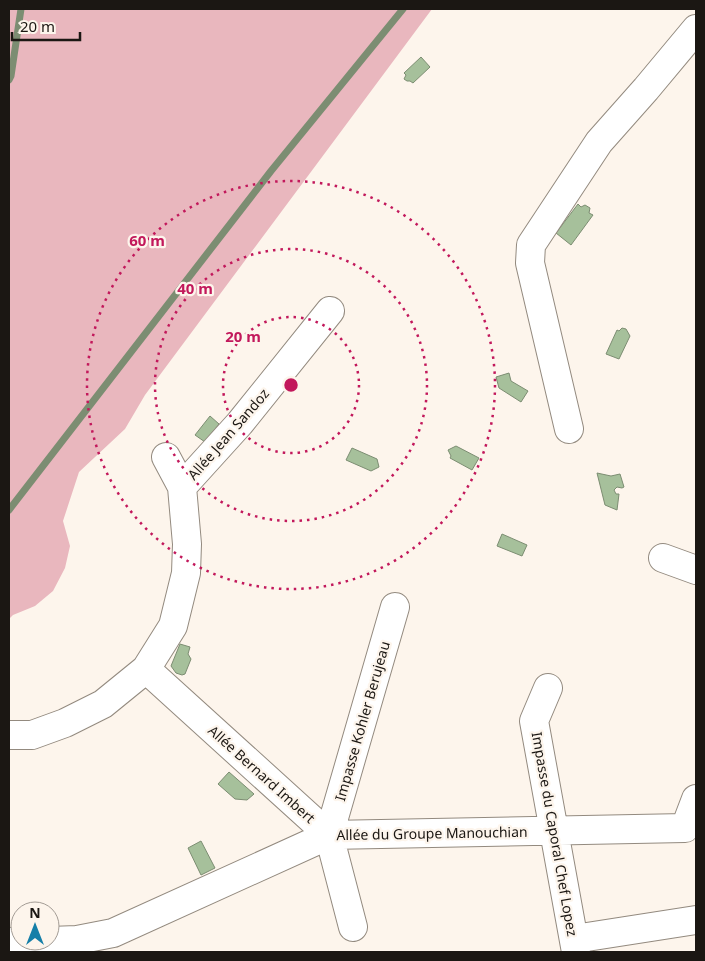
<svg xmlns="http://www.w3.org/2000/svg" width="705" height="961" font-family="'Noto Sans',sans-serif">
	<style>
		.green { fill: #e9b7be }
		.water { fill: #a6c09b; stroke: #7c8d72 }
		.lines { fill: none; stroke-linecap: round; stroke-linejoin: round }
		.stream { stroke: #7c8d72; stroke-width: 7 }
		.minor-casing { stroke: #938a7f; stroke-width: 30 }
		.minor { stroke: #fff; stroke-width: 28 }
		.ring { fill: none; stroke: #c2185b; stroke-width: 2.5; stroke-dasharray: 2.5 5 }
		.labels { text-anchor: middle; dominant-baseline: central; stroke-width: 4.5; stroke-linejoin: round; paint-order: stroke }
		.street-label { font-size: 14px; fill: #1b1713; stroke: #fdf5ec }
		.centre { fill: #c2185b; stroke: #fdf5ec; stroke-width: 2.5 }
		.ring-label { font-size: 15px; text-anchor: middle; font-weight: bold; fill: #c2185b; stroke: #fdf5ec; stroke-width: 4.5; stroke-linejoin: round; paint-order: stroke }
	</style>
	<rect width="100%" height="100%" fill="#fdf5ec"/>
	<path class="green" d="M 9,9 L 432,9 L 145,395 L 125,429 L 79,472 L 63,521 L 70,546 L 65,568 L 53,591 L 35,606 L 13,615 L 9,619 Z"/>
	<path class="water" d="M 421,57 L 430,67 L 413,83 L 410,81 L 407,81 L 404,79 L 406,75 L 404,73 Z
		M 578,204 L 581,207 L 585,205 L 590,208 L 589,213 L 593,215 L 571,245 L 556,233 Z
		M 622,328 L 626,329 L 630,336 L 619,359 L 606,354 L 617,330 L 619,331 Z
		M 509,373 L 511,381 L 528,391 L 521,402 L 499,388 L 496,377 Z
		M 210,416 L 219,424 L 205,442 L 195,435 Z
		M 456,446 L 479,458 L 472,470 L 450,458 L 451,456 L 448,450 Z
		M 352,448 L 377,459 L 379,467 L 371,471 L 346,460 Z
		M 597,473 L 611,476 L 620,474 L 624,487 L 622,488 L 617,487 L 614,490 L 616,494 L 619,494 L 617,510 L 605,505 Z
		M 502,534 L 527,545 L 522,556 L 497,546 Z
		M 180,644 L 190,647 L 188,654 L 191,659 L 185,674 L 182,675 L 176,673 L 171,666 Z
		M 229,772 L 254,794 L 247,800 L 235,799 L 218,784 Z
		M 201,841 L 215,868 L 201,875 L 188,848 Z"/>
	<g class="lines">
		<path class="stream" d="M 9,80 L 11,76 L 21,9
			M 9,510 L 271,171 L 403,9"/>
		<defs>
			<path id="minor" d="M 569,429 L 530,263 L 531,245 L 599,142 L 646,89 L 696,29
				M 182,487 L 240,423 L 330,311
				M 663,558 L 696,570
				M 146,669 L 329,835 L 353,927
				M 548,688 L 534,721 L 576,952
				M 9,735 L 32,735 L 65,723 L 103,704 L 146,669 L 173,626 L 186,573 L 187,544 L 182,487 L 166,457
				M 329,835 L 395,607
				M 574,939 L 696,920
				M 50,941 L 77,940 L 113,933 L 329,835 L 685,828 L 696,799
				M 9,942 L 36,941"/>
		</defs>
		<use href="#minor" class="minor-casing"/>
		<use href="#minor" class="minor"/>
	</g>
	<g class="ring">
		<circle cx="291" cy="385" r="68"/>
		<circle cx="291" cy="385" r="136"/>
		<circle cx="291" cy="385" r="204"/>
	</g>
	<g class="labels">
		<g class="street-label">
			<text transform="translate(228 434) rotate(-49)">Allée Jean Sandoz</text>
			<text transform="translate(362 721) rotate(-74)">Impasse Kohler Berujeau</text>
			<text transform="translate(262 774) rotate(42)">Allée Bernard Imbert</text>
			<text transform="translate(432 833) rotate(-1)">Allée du Groupe Manouchian</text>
			<text transform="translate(555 834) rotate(80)">Impasse du Caporal Chef Lopez</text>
		</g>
	</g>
	<circle cx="291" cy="385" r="8" class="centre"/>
	<g class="ring-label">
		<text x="147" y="246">60 m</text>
		<text x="195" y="294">40 m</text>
		<text x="243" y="342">20 m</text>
	</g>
	<rect width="705" height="961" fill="none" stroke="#1b1713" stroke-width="20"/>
	<g transform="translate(35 926)"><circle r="24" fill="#fdf5ec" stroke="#a39c95"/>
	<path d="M0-4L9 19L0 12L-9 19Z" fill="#157fa8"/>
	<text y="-8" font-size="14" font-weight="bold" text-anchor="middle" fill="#1b1713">N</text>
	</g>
	<path d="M12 32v8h68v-8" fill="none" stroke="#1b1713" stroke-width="2.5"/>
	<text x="20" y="32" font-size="15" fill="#1b1713" stroke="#fdf5ec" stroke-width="4" paint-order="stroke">20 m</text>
</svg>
